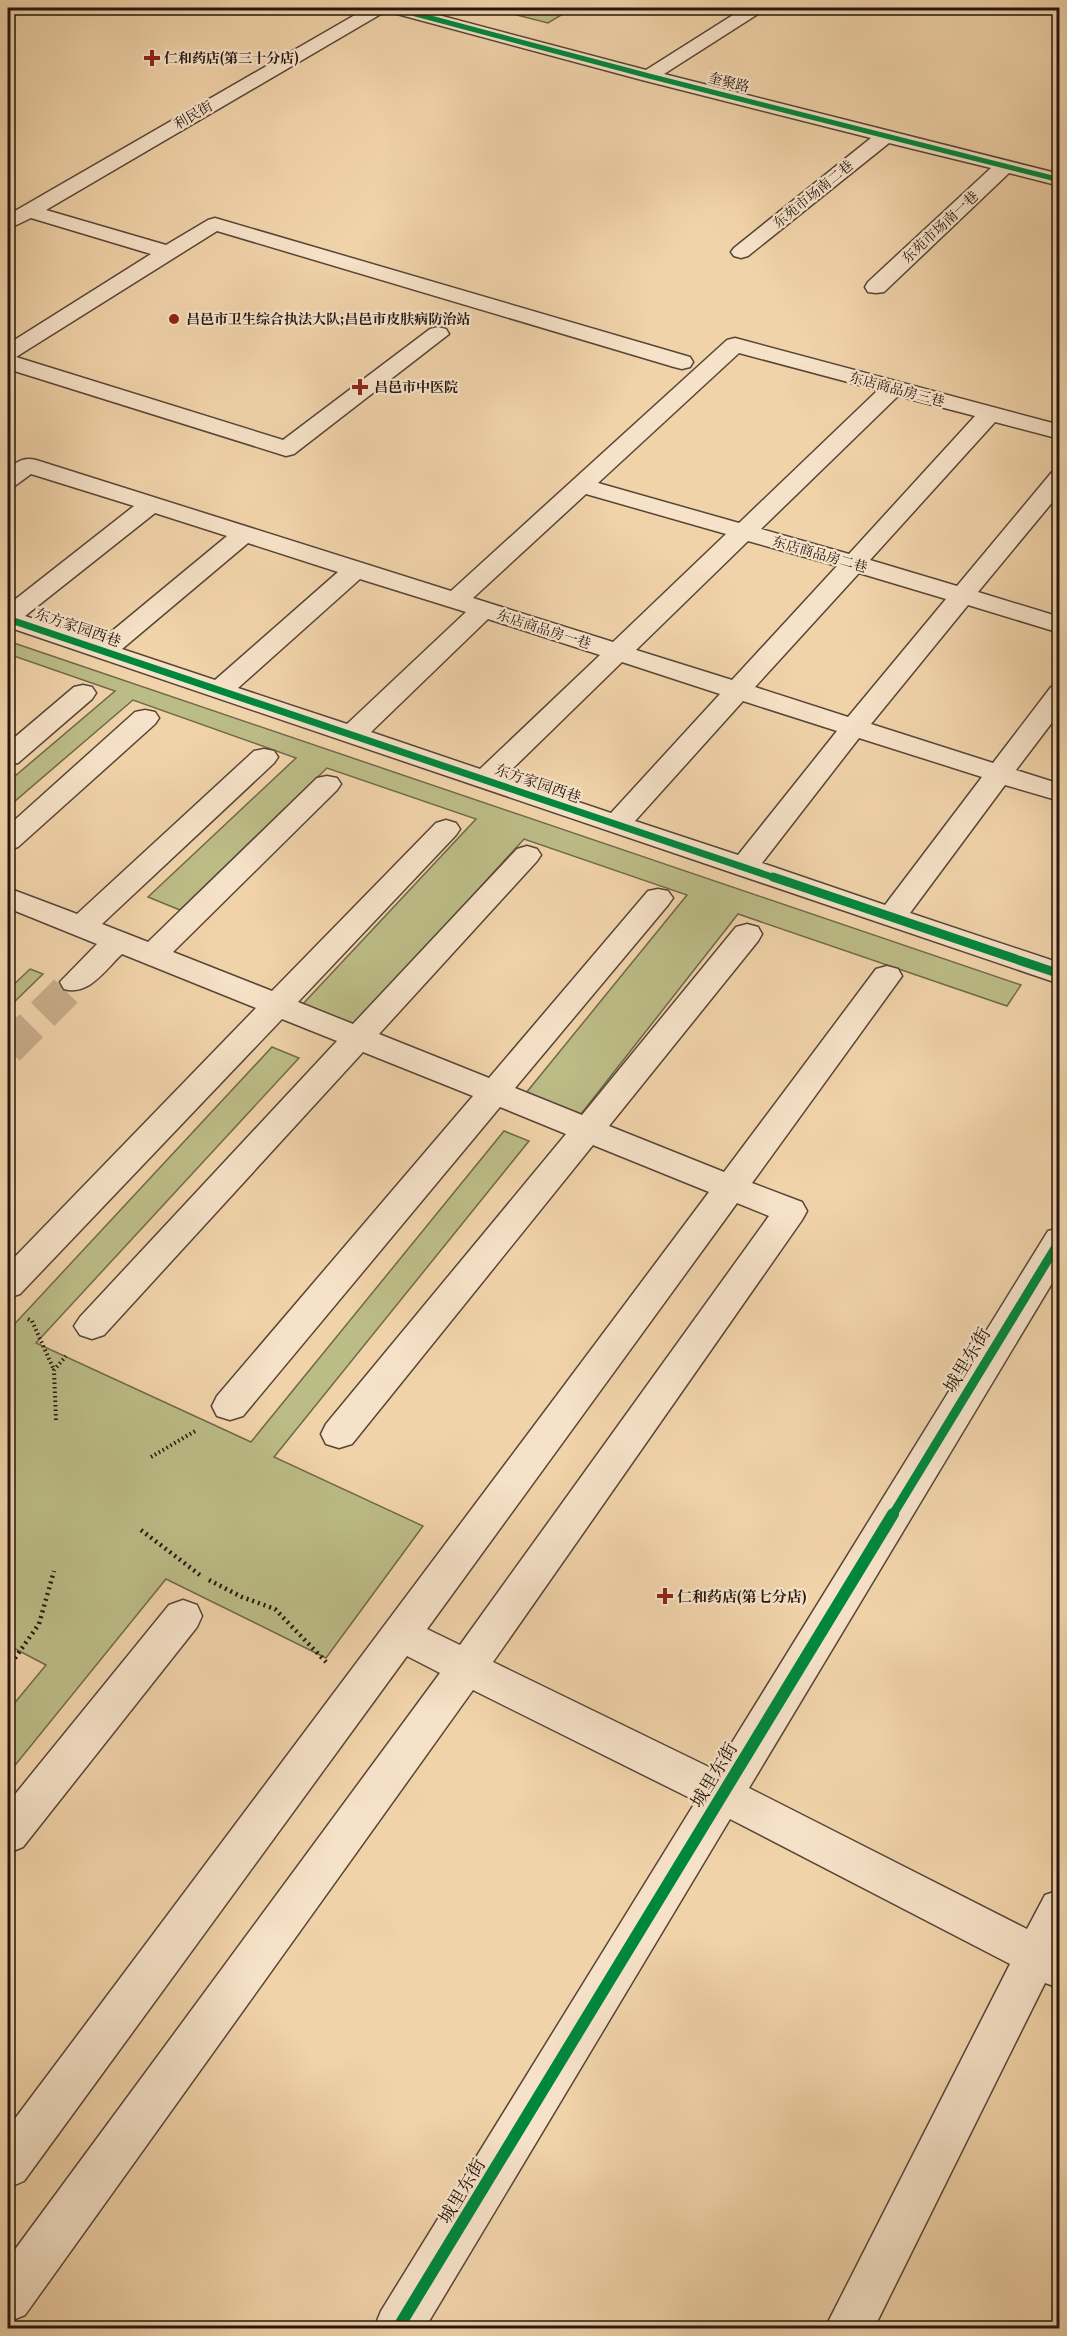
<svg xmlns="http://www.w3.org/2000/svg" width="1067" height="2336" font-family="'Libre Caslon Text','Noto Serif SC',serif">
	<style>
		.green { fill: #bcbc87; stroke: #70694b; stroke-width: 1.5 }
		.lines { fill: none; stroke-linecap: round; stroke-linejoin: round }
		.minor-tunnel { stroke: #c8ad8b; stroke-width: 33; stroke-dasharray: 33 16; stroke-linecap: butt }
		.minor-casing { stroke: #574536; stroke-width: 3 }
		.path-far1 { stroke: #24160f; stroke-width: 4; stroke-dasharray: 1.5 3; stroke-linecap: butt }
		.path { stroke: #24160f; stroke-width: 4.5; stroke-dasharray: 2 4; stroke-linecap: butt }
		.minor { fill: #f6e2c8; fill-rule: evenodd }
		.cycleway-far3-casing { stroke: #f6e2c8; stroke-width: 8 }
		.cycleway-far2-casing { stroke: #f6e2c8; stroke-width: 10 }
		.cycleway-far1-casing { stroke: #f6e2c8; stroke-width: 13 }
		.cycleway-casing { stroke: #f6e2c8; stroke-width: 16 }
		.cycleway-far3 { stroke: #00873e; stroke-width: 5 }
		.cycleway-far2 { stroke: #00873e; stroke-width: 7 }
		.cycleway-far1 { stroke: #00873e; stroke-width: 9 }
		.cycleway { stroke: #00873e; stroke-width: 12 }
		.poi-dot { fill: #8f2418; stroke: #f6e2c8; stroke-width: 2 }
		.labels { text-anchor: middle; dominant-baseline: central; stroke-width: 4.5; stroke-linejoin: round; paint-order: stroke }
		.far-poi-label { font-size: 14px; font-weight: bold; fill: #24160f; stroke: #f6e2c8; text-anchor: start }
		.far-street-label { font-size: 14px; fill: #24160f; stroke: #f6e2c8 }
		.street-label { font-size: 15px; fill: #24160f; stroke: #f6e2c8 }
		.poi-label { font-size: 15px; font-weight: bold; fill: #24160f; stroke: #f6e2c8; text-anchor: start }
		.near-street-label { font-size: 18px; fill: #24160f; stroke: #f6e2c8 }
	</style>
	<rect width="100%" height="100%" fill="#f1d3aa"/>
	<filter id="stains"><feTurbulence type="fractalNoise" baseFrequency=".00333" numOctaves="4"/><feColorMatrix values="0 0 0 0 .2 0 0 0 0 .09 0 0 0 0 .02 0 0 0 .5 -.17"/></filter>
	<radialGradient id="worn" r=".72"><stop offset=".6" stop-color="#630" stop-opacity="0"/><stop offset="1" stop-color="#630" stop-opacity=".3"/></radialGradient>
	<path class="green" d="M 490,8 L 573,8 L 548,23 Z
		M 8,641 L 1021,985 L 1007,1006 L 738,914 L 581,1114 L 526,1093 L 687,895 L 524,839 L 354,1026 L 301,1006 L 476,819 L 327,768 L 180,910 L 148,897 L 296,758 L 133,700 L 8,807 L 8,782 L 115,691 L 8,654 Z
		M 30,969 L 43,974 L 8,1008 L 8,990 Z
		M 272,1047 L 299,1058 L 36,1343 L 251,1442 L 504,1131 L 529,1141 L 274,1457 L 423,1526 L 326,1658 L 166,1579 L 8,1774 L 8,1711 L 46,1665 L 8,1645 L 8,1331 Z"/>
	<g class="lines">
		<path class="minor-tunnel" d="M 8,1049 L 75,982"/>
		<defs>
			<path id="minor" d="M 367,8 L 412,8 L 646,70 L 744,8 L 763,8 L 761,12 L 664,74 L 1060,174 L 1060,186 L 1009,173 L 884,292 L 876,293 L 868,292 L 865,287 L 868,282 L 991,168 L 889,143 L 748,256 L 741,258 L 734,256 L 731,252 L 734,248 L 871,138 L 642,80 L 386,11 L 46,210 L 166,245 L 208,220 L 215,218 L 690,357 L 693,362 L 690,367 L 682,369 L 674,367 L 217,231 L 16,357 L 283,440 L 430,329 L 438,327 L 446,329 L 449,334 L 294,454 L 286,456 L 8,369 L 8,344 L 151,254 L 31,218 L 8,229 L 8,215 Z
				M 735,338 L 1060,425 L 1060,439 L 995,422 L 870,560 L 957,586 L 1052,472 L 1060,470 L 1060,493 L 978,592 L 1060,617 L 1060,633 L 968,605 L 871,724 L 993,763 L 1051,687 L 1060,685 L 1060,712 L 1016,770 L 1060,784 L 1060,801 L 1005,785 L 910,913 L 1060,963 L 1060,984 L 8,627 L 8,605 L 134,506 L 31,474 L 16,485 L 8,487 L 8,469 C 18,461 24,457 36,460 L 451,591 L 727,340 ZM 739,353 L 878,390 L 739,523 L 598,483 ZM 898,396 L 975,416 L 849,554 L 761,529 ZM 586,494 L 726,534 L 613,642 L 473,598 ZM 155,513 L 227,536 L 100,641 L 25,616 ZM 748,541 L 837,566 L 732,680 L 636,650 ZM 248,543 L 338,572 L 215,680 L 122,649 ZM 859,573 L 946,599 L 848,717 L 755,687 ZM 360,579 L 466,612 L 347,724 L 238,688 ZM 488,619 L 600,655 L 480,769 L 371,732 ZM 622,662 L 720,694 L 611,813 L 504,777 ZM 743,701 L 837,731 L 738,855 L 635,821 ZM 859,738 L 982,777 L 885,905 L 762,863 Z
				M 83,685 L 92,687 L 96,693 L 92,699 L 18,763 L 8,765 L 8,743 L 74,687 Z
				M 145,710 L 155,712 L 159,718 L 155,724 L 18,847 L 8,850 L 8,826 L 135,712 Z
				M 264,749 L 274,751 L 278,757 L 274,763 L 102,924 L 148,942 L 317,778 L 327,776 L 337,778 L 341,784 L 337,790 L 173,952 L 272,991 L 436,823 L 446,820 L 456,823 L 460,829 L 456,835 L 298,1002 L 353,1024 L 517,849 L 527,846 L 537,849 L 541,855 L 537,861 L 379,1034 L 489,1078 L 648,891 L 658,889 L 668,891 L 673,898 L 668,905 L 515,1088 L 582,1115 L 736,927 L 747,924 L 758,927 L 762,934 L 758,941 L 609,1126 L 724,1172 L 876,969 L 887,966 L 898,969 L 902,976 L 752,1183 L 802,1202 L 807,1211 L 802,1220 L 493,1662 L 715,1770 L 1048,1231 L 1060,1228 L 1060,1270 L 749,1788 L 1027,1929 L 1045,1895 L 1060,1890 L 1060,1988 L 1045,1983 L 874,2328 L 825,2328 L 1010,1964 L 730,1819 L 425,2328 L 374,2328 L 381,2311 L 696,1801 L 473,1690 L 25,2315 L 8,2322 L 8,2259 L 440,1673 L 407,1656 L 24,2181 L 8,2188 L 8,2128 L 709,1192 L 593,1145 L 352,1444 L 339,1448 L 326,1444 L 321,1434 L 326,1424 L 566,1134 L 500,1107 L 243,1416 L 230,1420 L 217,1416 L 212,1406 L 217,1396 L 473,1096 L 363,1052 L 104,1335 L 92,1339 L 80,1335 L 74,1326 L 80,1317 L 337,1041 L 282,1019 L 20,1294 L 8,1298 L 8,1264 L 256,1008 L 122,954 C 105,970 89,996 64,989 L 60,982 L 97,944 L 8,908 L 8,888 L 77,914 L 254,751 ZM 737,1203 L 769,1216 L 460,1645 L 427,1629 Z
				M 183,1600 L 197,1605 L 202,1616 L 197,1627 L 23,1847 L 8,1853 L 8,1803 L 169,1605 Z"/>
		</defs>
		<use href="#minor" class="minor-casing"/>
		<path class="path-far1" d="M 28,1319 L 32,1321 L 54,1370
			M 56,1420 L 54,1370 L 66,1356
			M 151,1457 L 197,1430"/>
		<path class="path" d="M 141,1530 L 200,1575
			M 209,1580 L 242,1597 L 275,1609 L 326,1662
			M 8,1668 L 39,1624 L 54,1571"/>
		<use href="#minor" class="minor"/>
		<defs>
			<path id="cycleway-far3" d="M 393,8 L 649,76 L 1060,180"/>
			<path id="cycleway-far2" d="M 8,619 L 778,879"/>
			<path id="cycleway-far1" d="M 773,877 L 1060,974
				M 892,1516 L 1060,1240"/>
			<path id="cycleway" d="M 398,2328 L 893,1514"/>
		</defs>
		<use href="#cycleway-far3" class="cycleway-far3-casing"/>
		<use href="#cycleway-far2" class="cycleway-far2-casing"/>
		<use href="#cycleway-far1" class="cycleway-far1-casing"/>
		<use href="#cycleway" class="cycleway-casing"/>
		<use href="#cycleway-far3" class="cycleway-far3"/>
		<use href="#cycleway-far2" class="cycleway-far2"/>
		<use href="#cycleway-far1" class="cycleway-far1"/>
		<use href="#cycleway" class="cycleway"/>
	</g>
	<g class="poi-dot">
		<path d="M149 49h6v6h6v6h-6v6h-6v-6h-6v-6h6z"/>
		<circle cx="174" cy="319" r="6"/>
		<path d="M357 378h6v6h6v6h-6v6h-6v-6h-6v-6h6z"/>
		<path d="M662 1587h6v6h6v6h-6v6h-6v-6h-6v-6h6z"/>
	</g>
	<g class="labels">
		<g class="far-poi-label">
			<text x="164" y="58">仁和药店(第三十分店)</text>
			<text x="186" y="319">昌邑市卫生综合执法大队;昌邑市皮肤病防治站</text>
			<text x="374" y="387">昌邑市中医院</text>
		</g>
		<g class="far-street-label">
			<text transform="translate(729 82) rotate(14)">奎聚路</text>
			<text transform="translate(193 115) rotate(-30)">利民街</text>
			<text transform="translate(813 194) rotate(-39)">东苑市场南二巷</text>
			<text transform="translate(940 227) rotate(-43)">东苑市场南一巷</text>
			<text transform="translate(897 389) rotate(15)">东店商品房三巷</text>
			<text transform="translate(820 554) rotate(16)">东店商品房二巷</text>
			<text transform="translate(544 629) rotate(18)">东店商品房一巷</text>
		</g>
		<g class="street-label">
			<text transform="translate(78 627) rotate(19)">东方家园西巷</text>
			<text transform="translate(538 783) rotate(19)">东方家园西巷</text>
		</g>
		<g class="poi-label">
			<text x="677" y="1596">仁和药店(第七分店)</text>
		</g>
		<g class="near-street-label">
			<text transform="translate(967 1360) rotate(-59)">城里东街</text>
			<text transform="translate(714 1775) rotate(-59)">城里东街</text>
			<text transform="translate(462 2191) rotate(-59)">城里东街</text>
		</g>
	</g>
	<rect width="1067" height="2336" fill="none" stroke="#f1d3aa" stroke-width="30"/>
	<rect x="9" y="9" width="1049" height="2318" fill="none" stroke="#24160f" stroke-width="3"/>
	<rect x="15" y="15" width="1037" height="2306" fill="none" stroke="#24160f" stroke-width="1.5"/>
	<rect width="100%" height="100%" filter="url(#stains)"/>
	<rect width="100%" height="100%" fill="url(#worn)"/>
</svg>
